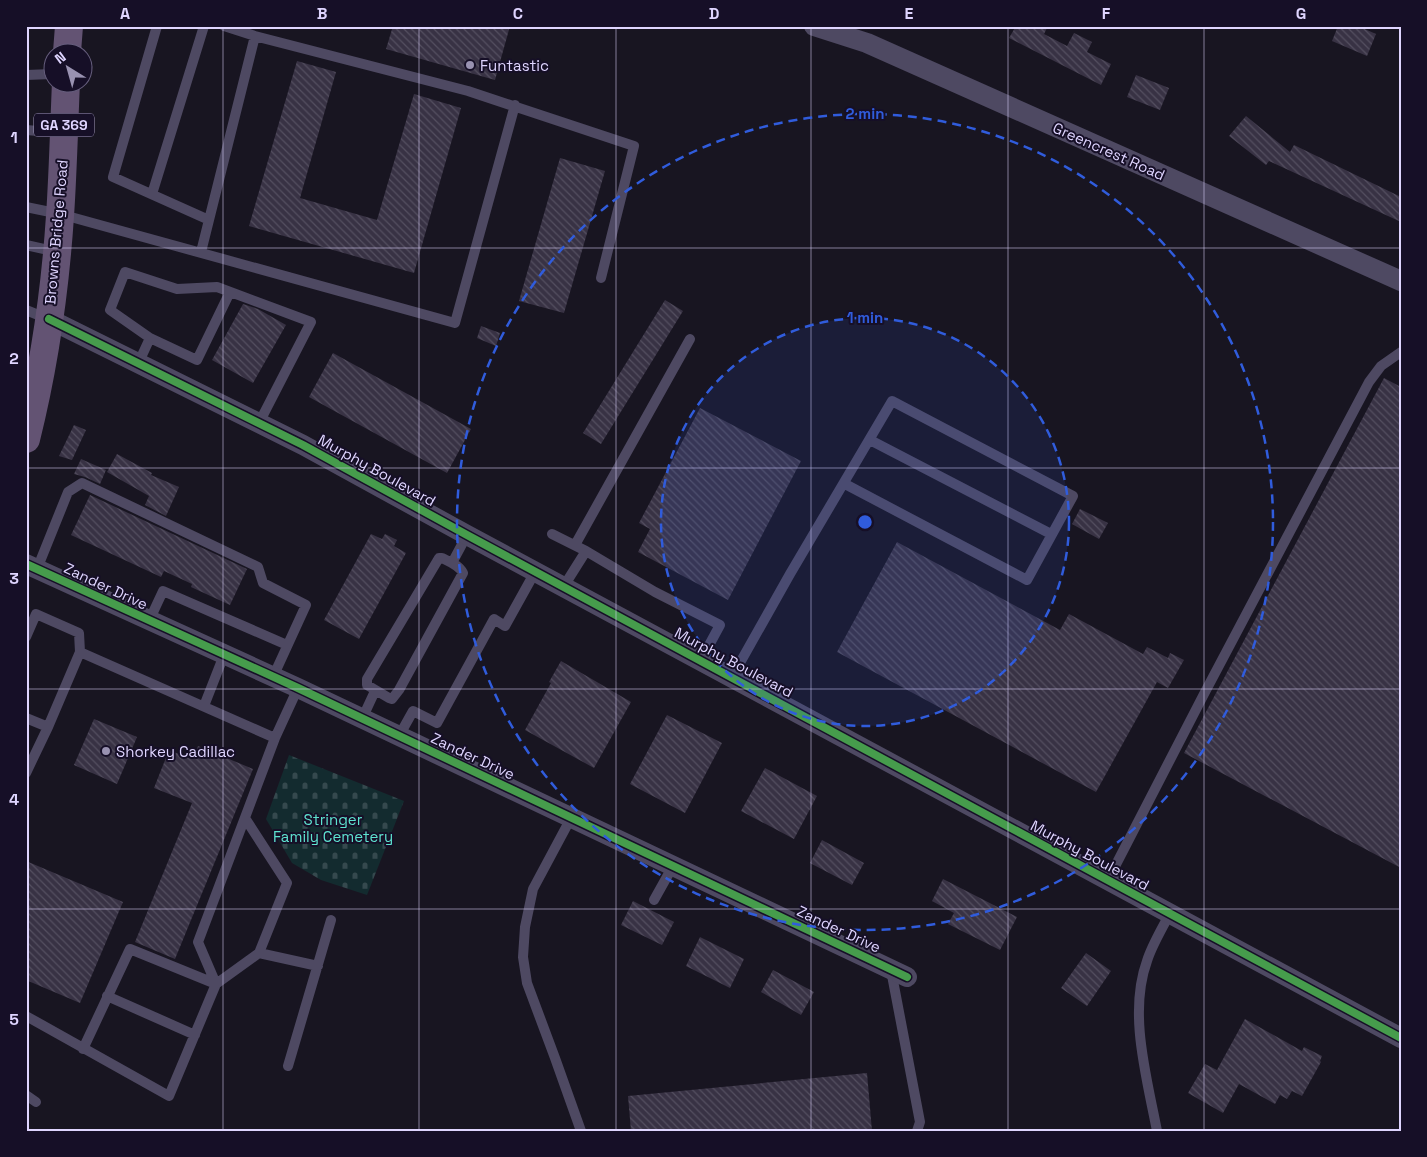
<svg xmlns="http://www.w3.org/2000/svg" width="1427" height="1157" font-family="'Space Grotesk',sans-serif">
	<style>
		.cemetery { fill: url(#cemetery-stones) }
		.building { fill: url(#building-back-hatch) }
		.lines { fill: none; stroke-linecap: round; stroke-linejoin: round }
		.lane { stroke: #4e4962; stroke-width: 10 }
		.street { stroke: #4e4962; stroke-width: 20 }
		.primary { stroke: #635373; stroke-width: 28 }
		.cycleway-casing { stroke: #160f27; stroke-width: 11 }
		.cycleway { stroke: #469c4c; stroke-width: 8 }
		.grid { fill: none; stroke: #dfd5ff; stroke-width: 1; stroke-opacity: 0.55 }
		.ring { fill: none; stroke: #305cdc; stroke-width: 2.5; stroke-dasharray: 9 6 }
		.poi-dot { fill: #9992b1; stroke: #160f27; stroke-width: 2 }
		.labels { text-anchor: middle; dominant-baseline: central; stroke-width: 4; stroke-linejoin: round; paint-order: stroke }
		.shield { fill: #160f27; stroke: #a39abe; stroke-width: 1 }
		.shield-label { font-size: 14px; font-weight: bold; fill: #dfd5ff }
		.poi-label { font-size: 15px; fill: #dfd5ff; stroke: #160f27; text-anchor: start }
		.street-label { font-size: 15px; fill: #dfd5ff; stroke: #160f27 }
		.park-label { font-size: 15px; fill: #5ee3d0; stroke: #160f27 }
		.centre { fill: #305cdc; stroke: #160f27; stroke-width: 2.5 }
		.ring-label { font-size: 15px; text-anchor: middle; font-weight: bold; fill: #305cdc; stroke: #160f27; stroke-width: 4; stroke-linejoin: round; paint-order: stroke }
		.neatline { fill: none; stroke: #dfd5ff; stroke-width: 2 }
		.grid-label { font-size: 16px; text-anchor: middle; font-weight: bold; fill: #dfd5ff }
	</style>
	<defs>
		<pattern id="cemetery-stones" width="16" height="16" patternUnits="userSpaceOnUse" patternTransform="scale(1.25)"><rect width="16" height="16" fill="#132b2f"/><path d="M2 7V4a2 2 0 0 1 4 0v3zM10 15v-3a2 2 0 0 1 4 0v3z" fill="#35494e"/></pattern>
		<pattern id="building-back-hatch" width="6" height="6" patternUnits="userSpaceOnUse" patternTransform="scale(1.25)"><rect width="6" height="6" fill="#383244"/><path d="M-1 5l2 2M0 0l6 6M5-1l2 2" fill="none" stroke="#544f60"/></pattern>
	</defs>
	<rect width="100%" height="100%" fill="#181521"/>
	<path class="cemetery" d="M 289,755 L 404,801 L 367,895 L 321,880 L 292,863 L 266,819 Z"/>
	<path class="building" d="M 393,26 L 510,26 L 495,80 L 386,49 Z
		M 1016,26 L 1048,26 L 1044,34 L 1067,46 L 1074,33 L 1092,42 L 1087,52 L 1111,64 L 1101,85 L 1009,38 Z
		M 1338,26 L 1358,26 L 1376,34 L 1367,56 L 1332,41 Z
		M 297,61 L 336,72 L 300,198 L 377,220 L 414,94 L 461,108 L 414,273 L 249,226 Z
		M 1136,75 L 1169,88 L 1160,110 L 1127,97 Z
		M 1246,116 L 1290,152 L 1294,145 L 1401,197 L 1401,222 L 1269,161 L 1266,165 L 1229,136 Z
		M 560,158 L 605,171 L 564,313 L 519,301 Z
		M 665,300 L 683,311 L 601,444 L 583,433 Z
		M 243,304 L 258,309 L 286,325 L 253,383 L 212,360 Z
		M 481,326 L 500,333 L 496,346 L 477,338 Z
		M 333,353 L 471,429 L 447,473 L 309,397 Z
		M 1384,378 L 1401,387 L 1401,868 L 1184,753 Z
		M 700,408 L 801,461 L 728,600 L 638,552 L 650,529 L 639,523 Z
		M 74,425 L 86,430 L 72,460 L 59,456 Z
		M 117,454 L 152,473 L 151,475 L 179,487 L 166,516 L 145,505 L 149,496 L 107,472 Z
		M 81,459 L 106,470 L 100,484 L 85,477 L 74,474 Z
		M 90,495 L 247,569 L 230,605 L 191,587 L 192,584 L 164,571 L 161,577 L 71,535 Z
		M 1080,509 L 1108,523 L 1099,539 L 1072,524 Z
		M 371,534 L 382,539 L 385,534 L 397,540 L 394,546 L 406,553 L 359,639 L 324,620 Z
		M 897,542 L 1060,630 L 1069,614 L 1143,654 L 1147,647 L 1168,658 L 1170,653 L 1184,660 L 1168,688 L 1157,682 L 1096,792 L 837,652 Z
		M 561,661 L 631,702 L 594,768 L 525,730 L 551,683 L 549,682 Z
		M 667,715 L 722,743 L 685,813 L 630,784 Z
		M 94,719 L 137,737 L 117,784 L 74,765 Z
		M 198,746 L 253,769 L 175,959 L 135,942 L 192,803 L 154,788 L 169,750 L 192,759 Z
		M 765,768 L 817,796 L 794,839 L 741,811 Z
		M 822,840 L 864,863 L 852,885 L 810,863 Z
		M 26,861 L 123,902 L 80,1003 L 26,980 Z
		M 943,879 L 1017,917 L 1000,950 L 948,924 L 954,913 L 932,901 Z
		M 633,901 L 674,922 L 662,945 L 621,925 Z
		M 700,937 L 744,959 L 730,988 L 686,966 Z
		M 1086,953 L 1111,971 L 1087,1006 L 1061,988 Z
		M 773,970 L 814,992 L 801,1015 L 761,992 Z
		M 1245,1019 L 1302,1051 L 1304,1047 L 1322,1056 L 1320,1061 L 1321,1062 L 1302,1096 L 1292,1091 L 1287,1099 L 1280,1095 L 1275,1104 L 1239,1084 L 1223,1113 L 1188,1093 L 1205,1064 L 1217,1070 Z
		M 867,1073 L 872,1131 L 631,1131 L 628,1096 Z"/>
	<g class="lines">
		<path class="lane" d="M 157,26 L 113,177 L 209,220
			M 224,26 L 255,36 L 468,91 L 634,146 L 601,278
			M 26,75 L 52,74
			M 26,130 L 63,133
			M 152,194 L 204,26
			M 26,207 L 60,214 L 455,323 L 515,105
			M 26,245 L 57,252
			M 201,252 L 255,36
			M 230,292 L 197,360 L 150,338 L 110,310 L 125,272 L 177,289 L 217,287 L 311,322 L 259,423
			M 26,310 L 48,319
			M 138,364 L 150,338
			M 870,440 L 1051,534
			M 552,534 L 586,551 L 564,586
			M 575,545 L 690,339
			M 586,551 L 655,592 L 720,625 L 701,660
			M 439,558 L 442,558 C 450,562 459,565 463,573 L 399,690 L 392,699 L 389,698 L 367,685 L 367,679 Z
			M 452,563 L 467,535
			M 37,569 L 68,492 L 82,483 L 258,567 L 263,583 L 306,605 L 273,677
			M 149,621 L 163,591 L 287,645
			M 26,637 L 36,614 L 79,633 L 80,652
			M 732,677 L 790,574 L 892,401 L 1073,496 L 1027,580 L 845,484
			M 204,706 L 224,655
			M 26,718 L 48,727
			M 362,719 L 375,691
			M 399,736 L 413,711 L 437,723 L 494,619 L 505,626 L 535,572
			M 275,738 L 198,942 L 216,984 L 259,953 L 318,966
			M 26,773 L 48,727 L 80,652 L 275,738 L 298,688
			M 245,818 L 287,883 L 259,953
			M 571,818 L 533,889 L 525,927 L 523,957 L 527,983 L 555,1058 L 581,1131
			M 1108,880 L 1204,694 L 1369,382 L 1381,366 L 1401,352
			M 654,900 L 673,866
			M 891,970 L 920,1122 L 917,1131
			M 107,996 L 195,1035
			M 26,1016 L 169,1096 L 216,984 L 130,949 L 83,1049
			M 288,1066 L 331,920
			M 26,1095 L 36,1102
			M 1157,1131 C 1147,1078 1128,1013 1147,961 C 1152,945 1162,929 1170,913"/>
		<path class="street" d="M 814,26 L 867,43 L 1401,281
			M 49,319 L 303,445 L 467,535 L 1401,1038
			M 26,564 L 298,688 L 907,977"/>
		<path class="primary" d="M 67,52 L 69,26
			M 26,439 C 44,367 55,291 60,216 C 63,172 64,127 66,82"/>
		<defs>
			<path id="cycleway" d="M 49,319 L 303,445 L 467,535 L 1401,1038
				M 26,564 L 298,688 L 907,977"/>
		</defs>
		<use href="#cycleway" class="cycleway-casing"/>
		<use href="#cycleway" class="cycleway"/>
	</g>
	<path class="grid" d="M 223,26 L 223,1131M 419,26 L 419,1131M 616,26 L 616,1131M 811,26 L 811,1131M 1008,26 L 1008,1131M 1204,26 L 1204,1131M 26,248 L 1401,248M 26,468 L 1401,468M 26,689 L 1401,689M 26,909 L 1401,909"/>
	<circle cx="865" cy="522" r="204" fill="#305cdc" fill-opacity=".12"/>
	<g class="ring">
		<circle cx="865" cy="522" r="204"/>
		<circle cx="865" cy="522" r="408"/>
	</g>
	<g class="poi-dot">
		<circle cx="470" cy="65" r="5"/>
		<circle cx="106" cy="751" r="5"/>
	</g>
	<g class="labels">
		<rect class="shield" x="34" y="113.5" width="60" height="23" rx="4"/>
		<g class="shield-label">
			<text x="64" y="125">GA 369</text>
		</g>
		<g class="poi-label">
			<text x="480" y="65">Funtastic</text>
			<text x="116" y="751">Shorkey Cadillac</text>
		</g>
		<g class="street-label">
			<text transform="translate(1109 151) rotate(24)">Greencrest Road</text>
			<text transform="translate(56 232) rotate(-85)">Browns Bridge Road</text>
			<text transform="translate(377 470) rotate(29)">Murphy Boulevard</text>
			<text transform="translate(106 586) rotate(25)">Zander Drive</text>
			<text transform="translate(734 662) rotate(28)">Murphy Boulevard</text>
			<text transform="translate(473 756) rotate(25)">Zander Drive</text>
			<text transform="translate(1090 855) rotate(28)">Murphy Boulevard</text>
			<text transform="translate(839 929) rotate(25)">Zander Drive</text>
		</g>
		<g class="park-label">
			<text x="333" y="819">Stringer<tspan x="333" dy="17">Family Cemetery</tspan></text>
		</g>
	</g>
	<circle cx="865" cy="522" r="8" class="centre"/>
	<g class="ring-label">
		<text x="865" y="119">2 min</text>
		<text x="865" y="323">1 min</text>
	</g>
	<rect width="1427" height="1157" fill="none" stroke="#160f27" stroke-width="55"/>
	<g transform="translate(68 68) rotate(323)"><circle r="24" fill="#160f27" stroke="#665e7d"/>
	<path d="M0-4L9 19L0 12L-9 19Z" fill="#9992b1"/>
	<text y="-8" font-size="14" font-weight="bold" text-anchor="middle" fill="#dfd5ff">N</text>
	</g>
	<rect x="28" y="28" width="1372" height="1102" class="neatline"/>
	<g class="grid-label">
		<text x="125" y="19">A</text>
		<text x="322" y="19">B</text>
		<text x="518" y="19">C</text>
		<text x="714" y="19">D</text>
		<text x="909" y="19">E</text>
		<text x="1106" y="19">F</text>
		<text x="1301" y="19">G</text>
		<text x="14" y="143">1</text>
		<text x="14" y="364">2</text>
		<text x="14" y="584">3</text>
		<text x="14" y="805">4</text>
		<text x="14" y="1025">5</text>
	</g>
</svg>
